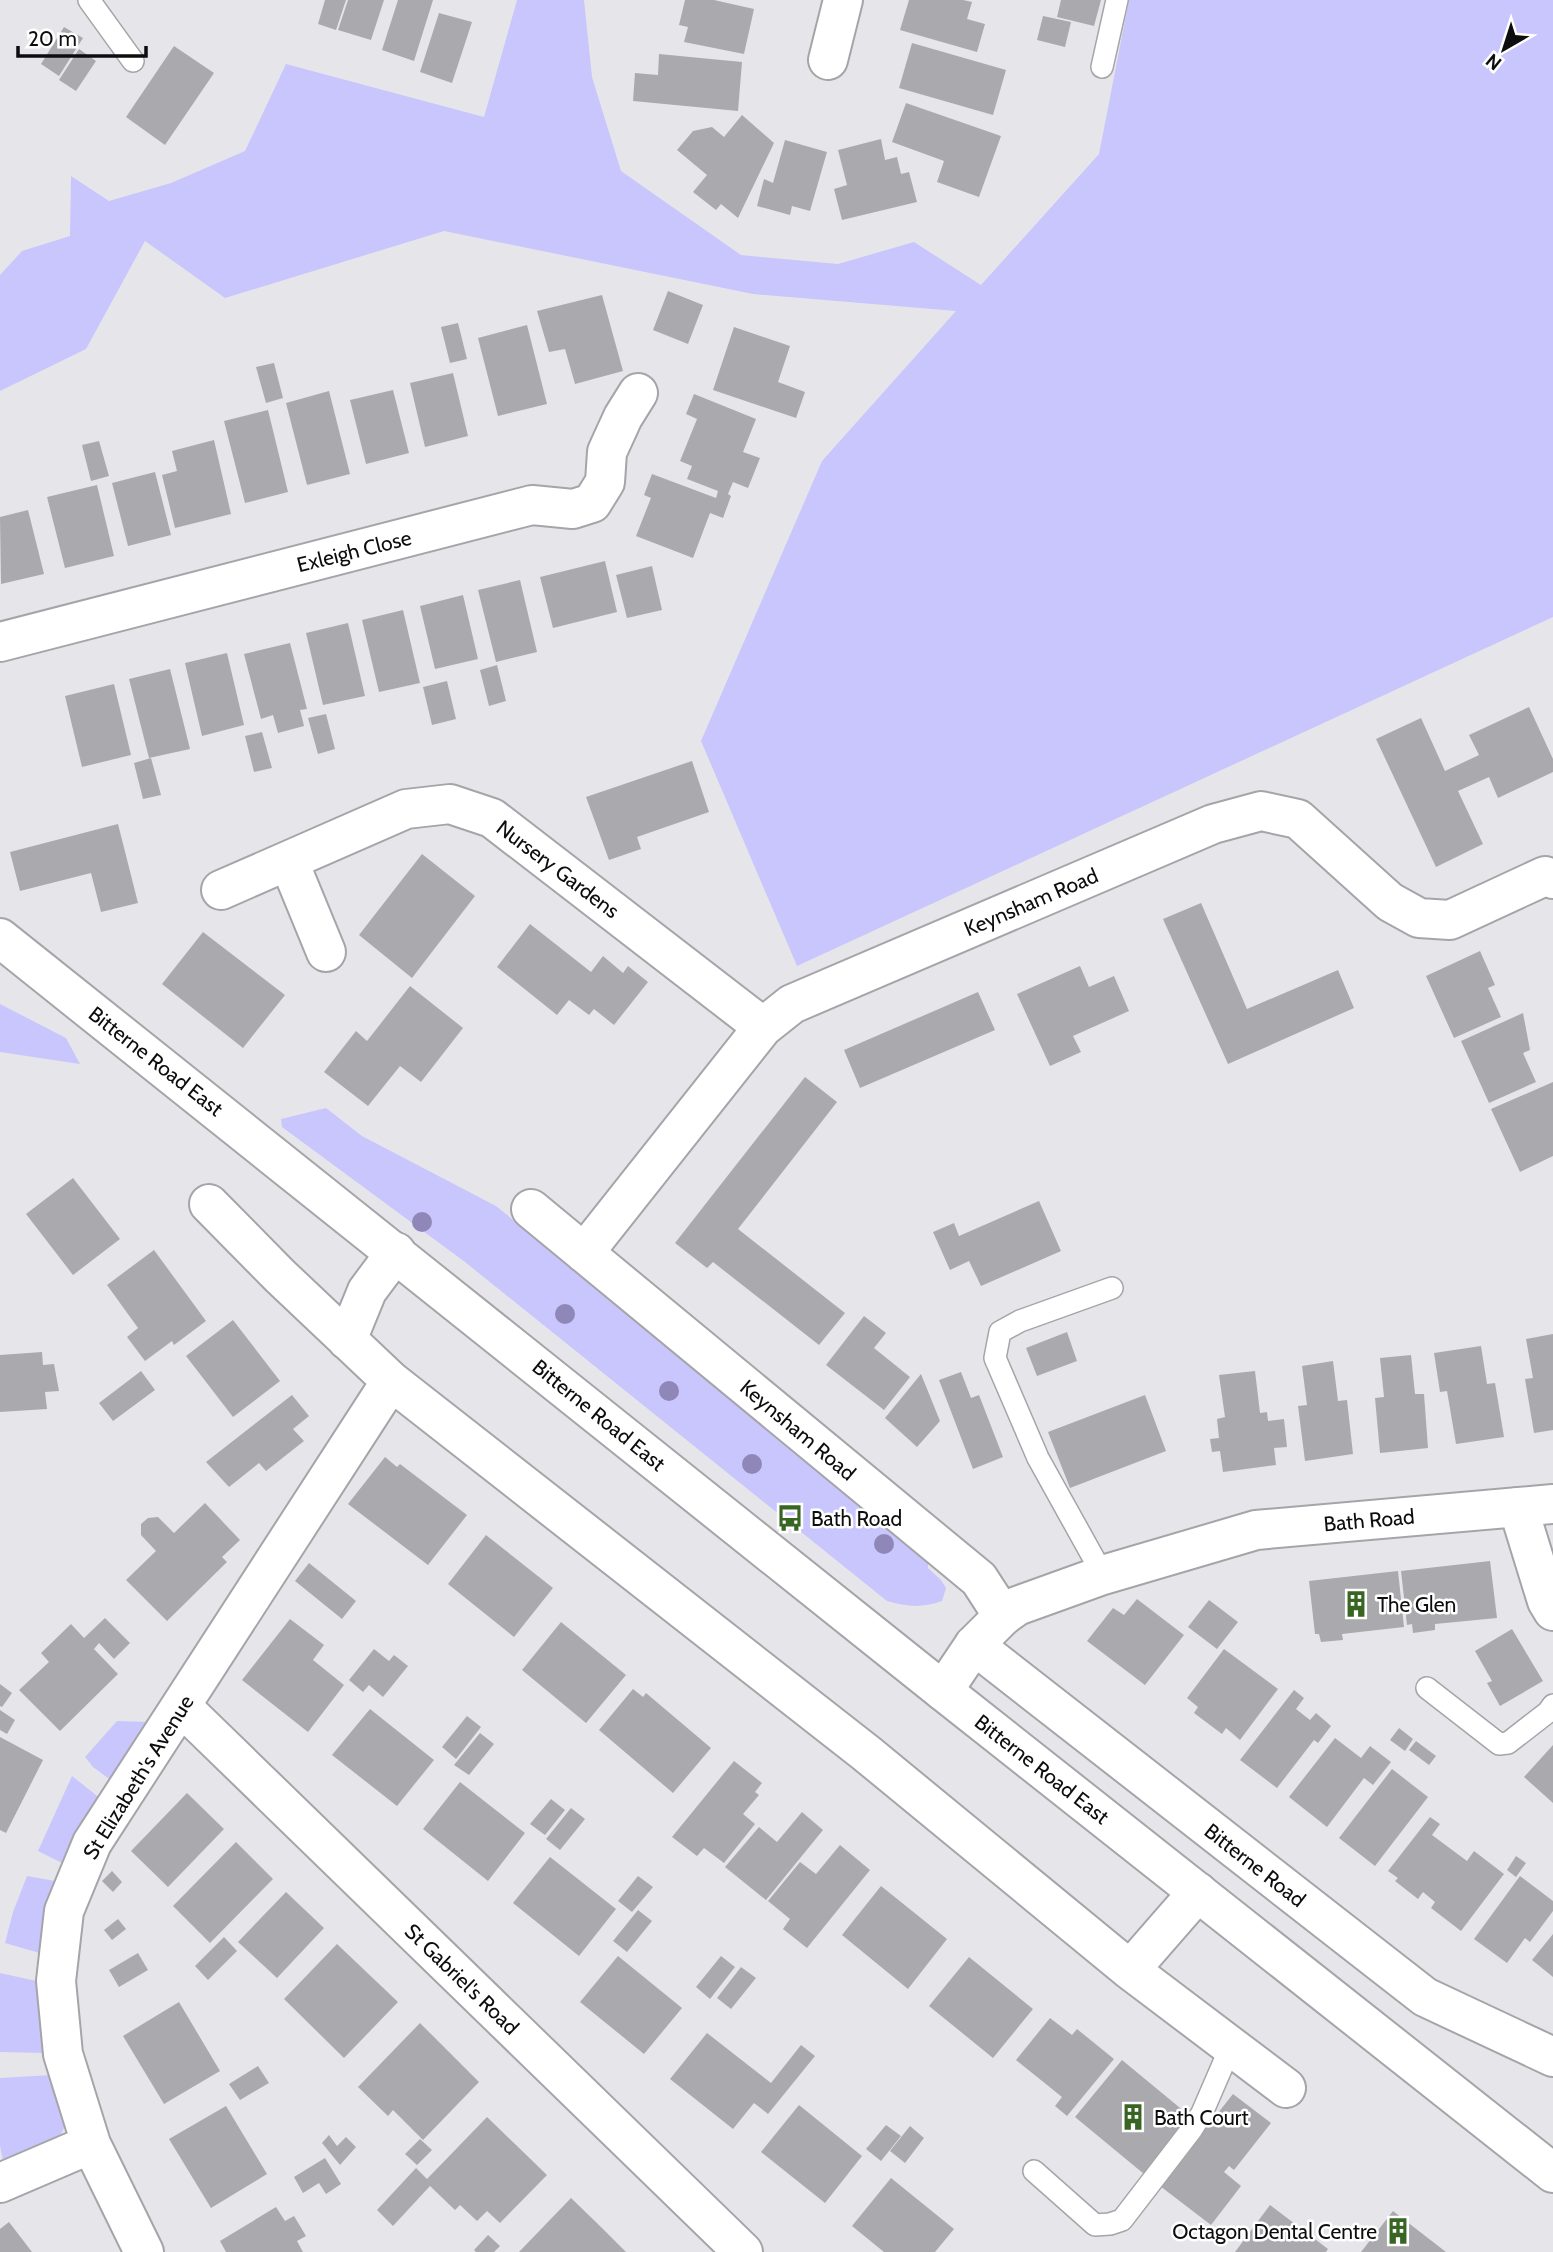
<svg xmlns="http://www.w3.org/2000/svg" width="1553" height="2252" font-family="Cabin,sans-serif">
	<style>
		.green { fill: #c8c6fc }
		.building { fill: #aaaaae }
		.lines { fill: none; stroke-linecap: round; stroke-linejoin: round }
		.lane-casing { stroke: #a5a5a9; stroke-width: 24 }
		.street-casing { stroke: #a5a5a9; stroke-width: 42 }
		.secondary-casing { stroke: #a5a5a9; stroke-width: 42 }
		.primary-casing { stroke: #a5a5a9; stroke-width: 42 }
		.lane { stroke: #fff; stroke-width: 21 }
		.street { stroke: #fff; stroke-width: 38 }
		.secondary { stroke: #fff; stroke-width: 38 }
		.primary { stroke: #fff; stroke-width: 38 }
		.tree { fill: #8f87b8 }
		.labels { text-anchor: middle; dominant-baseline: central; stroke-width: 5; stroke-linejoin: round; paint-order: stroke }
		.street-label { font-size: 21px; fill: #0d0d0e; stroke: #fff }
		.poi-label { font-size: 21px; fill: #0d0d0e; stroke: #fff; text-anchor: start }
	</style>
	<rect width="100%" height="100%" fill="#e6e6ea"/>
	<path class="green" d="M 517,0 L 584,0 L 592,77 L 621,171 L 741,255 L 838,264 L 914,242 L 981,285 L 1099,154 L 1129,0 L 1553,0 L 1553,617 L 797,966 L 701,741 L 822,461 L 956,311 L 753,294 L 444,231 L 225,298 L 145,241 L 86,349 L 0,391 L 0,275 L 22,251 L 70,236 L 71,176 L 109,201 L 171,183 L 245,151 L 286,64 L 484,117 Z
		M 0,1004 L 66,1038 L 80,1064 L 0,1052 Z
		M 326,1108 L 362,1136 L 496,1206 L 928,1555 L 928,1568 L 941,1580 L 946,1588 L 942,1601 C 922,1608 907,1607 887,1601 L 465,1262 L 282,1127 L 281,1119 Z
		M 117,1721 L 150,1722 L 112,1781 L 93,1767 L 85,1757 Z
		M 72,1776 L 101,1799 L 62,1863 L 38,1851 Z
		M 27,1876 L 55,1881 L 48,1915 L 43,1954 L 5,1943 L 13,1912 Z
		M 0,1973 L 41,1982 L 46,2053 L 0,2052 Z
		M 52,2075 C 56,2086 63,2100 65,2112 C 71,2146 29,2155 4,2166 L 0,2146 L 0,2078 Z"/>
	<path class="building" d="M 325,0 L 346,0 L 336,30 L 318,24 Z
		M 348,0 L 384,0 L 371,40 L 338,30 Z
		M 398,0 L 433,0 L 414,61 L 382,50 Z
		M 685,0 L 714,0 L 754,9 L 744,54 L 684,42 L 688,27 L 679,25 Z
		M 909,0 L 963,0 L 972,2 L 967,19 L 985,24 L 977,52 L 900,30 Z
		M 1061,0 L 1101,0 L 1094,26 L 1057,17 Z
		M 439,13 L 472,22 L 452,83 L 420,72 Z
		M 1043,16 L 1071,22 L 1065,47 L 1037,40 Z
		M 64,27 L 83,38 L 59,76 L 41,64 Z
		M 912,43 L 1006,70 L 993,115 L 899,88 Z
		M 174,46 L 214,73 L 165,145 L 126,117 Z
		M 79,49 L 96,61 L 76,91 L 59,80 Z
		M 659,54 L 742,62 L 738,111 L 633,101 L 635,73 L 658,75 Z
		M 906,103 L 1001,136 L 979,197 L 937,182 L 944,161 L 892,142 Z
		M 742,115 L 774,143 L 738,218 L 721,204 L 716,210 L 693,192 L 707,175 L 677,150 L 693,131 L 712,127 L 724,137 Z
		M 881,139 L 885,160 L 897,157 L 901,174 L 909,172 L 917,202 L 842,220 L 834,189 L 847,185 L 838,150 Z
		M 785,140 L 827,152 L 810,211 L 792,206 L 790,215 L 757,206 L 764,179 L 773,183 Z
		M 668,291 L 703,305 L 688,344 L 653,330 Z
		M 602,295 L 623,371 L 575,384 L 565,349 L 549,352 L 537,311 Z
		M 458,323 L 467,359 L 450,363 L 441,327 Z
		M 527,325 L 547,404 L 498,416 L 478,338 Z
		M 734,327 L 790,346 L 778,382 L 805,392 L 796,418 L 713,390 Z
		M 274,363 L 283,398 L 266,403 L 256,367 Z
		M 453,373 L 468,436 L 425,447 L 410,383 Z
		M 393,390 L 409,453 L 366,464 L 350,400 Z
		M 329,391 L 350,474 L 307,485 L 286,403 Z
		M 694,394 L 756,419 L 743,452 L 760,458 L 748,488 L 733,482 L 728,494 L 731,496 L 723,518 L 710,513 L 693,558 L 636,536 L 651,498 L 644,495 L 652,474 L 716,498 L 718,491 L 687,479 L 692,466 L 680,461 L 697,419 L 686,414 Z
		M 268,410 L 288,492 L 245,503 L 224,421 Z
		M 214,440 L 231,514 L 175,528 L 162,475 L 177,471 L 172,451 Z
		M 99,441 L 109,476 L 91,481 L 82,445 Z
		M 155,472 L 171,535 L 128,546 L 112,483 Z
		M 97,485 L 114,556 L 65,568 L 47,497 Z
		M 28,510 L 44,574 L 1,584 L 0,517 Z
		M 605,561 L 617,612 L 553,628 L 540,577 Z
		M 652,566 L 662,610 L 627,618 L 616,575 Z
		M 520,580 L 537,652 L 496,662 L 478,590 Z
		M 463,595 L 478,659 L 435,669 L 420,606 Z
		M 403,610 L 420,683 L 379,692 L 362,620 Z
		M 348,623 L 365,696 L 323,705 L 306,633 Z
		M 290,643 L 307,709 L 300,710 L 304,726 L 278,733 L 273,715 L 261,719 L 244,654 Z
		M 227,653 L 244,725 L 202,736 L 185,663 Z
		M 497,665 L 506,701 L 489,706 L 480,670 Z
		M 170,669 L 190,749 L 149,758 L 129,679 Z
		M 447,681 L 456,719 L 432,725 L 423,687 Z
		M 114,684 L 131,755 L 82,767 L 65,696 Z
		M 1529,707 L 1553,759 L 1553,772 L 1498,798 L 1489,777 L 1458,791 L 1483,844 L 1436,867 L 1376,739 L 1421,718 L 1445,771 L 1479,755 L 1469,735 Z
		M 326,714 L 335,749 L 318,754 L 308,718 Z
		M 262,732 L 272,768 L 254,772 L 245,736 Z
		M 151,758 L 161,795 L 143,799 L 134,763 Z
		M 692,761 L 709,812 L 637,837 L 641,849 L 609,860 L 586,797 Z
		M 118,824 L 138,903 L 101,912 L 91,873 L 20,891 L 10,852 Z
		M 422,854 L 475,896 L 412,978 L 359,935 Z
		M 1201,903 L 1247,1009 L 1338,970 L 1354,1008 L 1228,1064 L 1163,919 Z
		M 530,924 L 591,972 L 603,956 L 623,973 L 628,966 L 648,982 L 614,1025 L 594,1009 L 589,1015 L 569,1000 L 557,1015 L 497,967 Z
		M 203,932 L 285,995 L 243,1048 L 162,984 Z
		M 1480,951 L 1495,985 L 1488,988 L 1501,1017 L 1454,1038 L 1426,976 Z
		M 1080,966 L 1089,987 L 1114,976 L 1129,1011 L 1073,1036 L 1081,1052 L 1050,1066 L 1017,994 Z
		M 410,986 L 463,1028 L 421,1082 L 400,1066 L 368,1106 L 324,1072 L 356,1031 L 367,1041 Z
		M 978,992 L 995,1030 L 860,1088 L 844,1050 Z
		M 1523,1013 L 1530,1050 L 1523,1053 L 1536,1082 L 1489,1103 L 1461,1041 Z
		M 805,1077 L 837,1102 L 738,1229 L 845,1313 L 819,1345 L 713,1262 L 707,1268 L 675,1243 Z
		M 1553,1082 L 1553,1156 L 1520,1172 L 1491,1109 Z
		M 73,1178 L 120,1239 L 73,1275 L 26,1214 Z
		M 1039,1201 L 1061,1251 L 981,1286 L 969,1261 L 950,1270 L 933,1232 L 954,1223 L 959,1236 Z
		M 154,1250 L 206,1321 L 174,1345 L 172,1341 L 145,1361 L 127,1337 L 138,1328 L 107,1285 Z
		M 864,1316 L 886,1333 L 874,1348 L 910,1377 L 884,1410 L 826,1365 Z
		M 233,1320 L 280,1381 L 233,1417 L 186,1356 Z
		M 1067,1332 L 1077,1361 L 1037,1376 L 1026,1348 Z
		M 1553,1334 L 1553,1430 L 1534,1433 L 1525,1379 L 1533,1378 L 1526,1339 Z
		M 1481,1346 L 1487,1384 L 1495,1383 L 1504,1437 L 1456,1444 L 1447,1391 L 1440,1392 L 1434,1353 Z
		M 42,1352 L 43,1365 L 54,1364 L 59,1391 L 45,1392 L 47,1409 L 0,1412 L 0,1355 Z
		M 1411,1355 L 1415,1394 L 1424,1394 L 1428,1448 L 1380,1453 L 1375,1398 L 1384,1397 L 1380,1358 Z
		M 1333,1361 L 1338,1401 L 1347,1400 L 1353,1454 L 1305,1461 L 1298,1406 L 1307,1405 L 1302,1366 Z
		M 141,1371 L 155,1390 L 113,1421 L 99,1403 Z
		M 1255,1371 L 1260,1413 L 1267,1412 L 1268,1421 L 1284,1419 L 1287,1447 L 1274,1448 L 1276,1465 L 1223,1472 L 1220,1451 L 1212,1452 L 1210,1439 L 1219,1438 L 1217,1419 L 1225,1417 L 1219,1375 Z
		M 961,1372 L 971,1398 L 979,1395 L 1003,1457 L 973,1469 L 939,1380 Z
		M 921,1374 L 940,1421 L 917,1447 L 885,1418 Z
		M 292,1395 L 309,1416 L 293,1429 L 304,1441 L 266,1471 L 259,1463 L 229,1487 L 206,1462 Z
		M 1145,1395 L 1166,1451 L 1070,1488 L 1048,1432 Z
		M 385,1457 L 397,1467 L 400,1464 L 467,1515 L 428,1565 L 348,1504 Z
		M 205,1503 L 240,1540 L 222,1557 L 227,1562 L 167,1621 L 126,1580 L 156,1551 L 141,1535 L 141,1524 L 148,1518 L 158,1517 L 174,1533 Z
		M 486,1535 L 553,1588 L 514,1637 L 448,1584 Z
		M 1490,1561 L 1497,1618 L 1435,1624 L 1435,1630 L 1413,1633 L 1412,1624 L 1407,1625 L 1401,1571 Z
		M 309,1563 L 356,1601 L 342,1619 L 295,1581 Z
		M 1398,1571 L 1404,1627 L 1342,1634 L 1343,1640 L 1321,1642 L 1319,1634 L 1315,1634 L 1309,1581 Z
		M 1137,1599 L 1184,1635 L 1145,1685 L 1087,1641 L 1113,1608 L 1124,1615 Z
		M 1209,1600 L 1238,1622 L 1217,1649 L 1188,1627 Z
		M 105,1618 L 130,1643 L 114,1659 L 99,1643 L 94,1649 L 118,1674 L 60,1731 L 19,1690 L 49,1662 L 41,1653 L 71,1624 L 84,1638 Z
		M 290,1619 L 324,1645 L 313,1660 L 344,1685 L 308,1732 L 242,1680 Z
		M 561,1622 L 626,1675 L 586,1723 L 522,1670 Z
		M 1512,1629 L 1543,1681 L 1500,1706 L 1487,1683 L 1492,1681 L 1475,1651 Z
		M 374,1649 L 389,1661 L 394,1655 L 408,1666 L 383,1697 L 369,1685 L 363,1692 L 349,1680 Z
		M 1224,1649 L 1278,1689 L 1240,1740 L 1226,1728 L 1222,1734 L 1194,1713 L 1198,1707 L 1187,1698 Z
		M 0,1684 L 12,1693 L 2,1707 L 0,1706 Z
		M 633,1689 L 643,1697 L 646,1693 L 711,1748 L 673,1793 L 599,1730 Z
		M 1294,1690 L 1304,1698 L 1296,1709 L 1310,1720 L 1316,1713 L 1331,1726 L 1318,1743 L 1314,1740 L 1277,1788 L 1240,1760 Z
		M 370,1709 L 434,1760 L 397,1806 L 332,1755 Z
		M 0,1710 L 15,1720 L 7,1734 L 0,1730 Z
		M 467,1716 L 481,1727 L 456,1759 L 442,1747 Z
		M 1399,1728 L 1413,1739 L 1405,1751 L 1390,1740 Z
		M 480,1733 L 494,1744 L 469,1775 L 454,1765 Z
		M 0,1737 L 43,1760 L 6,1833 L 0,1830 Z
		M 1335,1738 L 1361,1758 L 1370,1746 L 1391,1762 L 1373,1785 L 1364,1778 L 1327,1827 L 1289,1797 Z
		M 1416,1741 L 1436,1756 L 1429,1765 L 1409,1750 Z
		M 1553,1745 L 1553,1803 L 1524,1777 Z
		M 734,1761 L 762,1783 L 755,1792 L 759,1795 L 743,1814 L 755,1824 L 724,1863 L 704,1848 L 697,1856 L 672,1837 Z
		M 1392,1769 L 1428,1797 L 1375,1866 L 1339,1838 Z
		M 460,1782 L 525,1833 L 488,1881 L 423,1829 Z
		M 187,1793 L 224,1829 L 168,1887 L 131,1851 Z
		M 551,1799 L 565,1810 L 545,1835 L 530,1824 Z
		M 571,1808 L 585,1819 L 560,1850 L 546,1839 Z
		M 802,1812 L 823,1830 L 766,1900 L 725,1867 L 759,1827 L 777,1842 Z
		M 1430,1817 L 1440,1824 L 1432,1835 L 1467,1861 L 1474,1851 L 1504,1874 L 1461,1931 L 1431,1908 L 1435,1902 L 1423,1892 L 1418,1899 L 1395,1881 L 1398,1878 L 1388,1871 Z
		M 236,1842 L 273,1879 L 210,1943 L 173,1906 Z
		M 840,1845 L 870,1870 L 807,1948 L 783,1929 L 790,1919 L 768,1901 L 800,1862 L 816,1874 Z
		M 1516,1856 L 1526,1863 L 1516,1877 L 1507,1870 Z
		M 550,1857 L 616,1909 L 579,1956 L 513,1903 Z
		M 112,1871 L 122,1882 L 113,1892 L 102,1881 Z
		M 638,1876 L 653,1887 L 632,1912 L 618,1901 Z
		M 1520,1876 L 1553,1901 L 1553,1911 L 1530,1942 L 1525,1938 L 1507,1963 L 1474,1939 Z
		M 881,1886 L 947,1939 L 908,1989 L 842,1935 Z
		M 286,1892 L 324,1928 L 277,1978 L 238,1942 Z
		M 638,1910 L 652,1921 L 627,1952 L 613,1941 Z
		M 118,1919 L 126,1929 L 112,1940 L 104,1930 Z
		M 1553,1934 L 1553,1977 L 1532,1960 Z
		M 224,1937 L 237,1951 L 208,1980 L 195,1966 Z
		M 337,1944 L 398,2002 L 344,2058 L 284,1999 Z
		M 138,1953 L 148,1970 L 119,1987 L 109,1970 Z
		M 618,1956 L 682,2008 L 644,2054 L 580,2002 Z
		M 721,1956 L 735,1967 L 710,1999 L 696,1987 Z
		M 969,1957 L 1033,2009 L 993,2058 L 929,2006 Z
		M 741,1967 L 756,1978 L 731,2009 L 717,1998 Z
		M 179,2002 L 220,2071 L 164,2104 L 123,2036 Z
		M 1050,2018 L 1072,2035 L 1077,2029 L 1114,2059 L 1067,2116 L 1055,2106 L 1062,2097 L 1016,2060 Z
		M 420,2023 L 479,2082 L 423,2140 L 393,2110 L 388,2116 L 358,2087 Z
		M 707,2033 L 771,2083 L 801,2045 L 815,2056 L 768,2114 L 754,2103 L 733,2129 L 670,2079 Z
		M 1122,2060 L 1191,2117 L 1144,2174 L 1075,2117 Z
		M 258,2066 L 269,2083 L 240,2100 L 229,2084 Z
		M 1233,2094 L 1271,2123 L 1234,2170 L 1229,2166 L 1224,2172 L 1241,2186 L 1211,2225 L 1160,2186 Z
		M 799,2105 L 862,2156 L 825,2203 L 761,2152 Z
		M 226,2106 L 267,2174 L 211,2208 L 169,2139 Z
		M 487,2117 L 547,2175 L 500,2223 L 487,2211 L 477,2221 L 460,2205 L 455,2210 L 430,2186 L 393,2226 L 377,2210 L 416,2168 L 427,2179 Z
		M 886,2125 L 901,2136 L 881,2161 L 866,2149 Z
		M 910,2126 L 924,2138 L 905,2163 L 890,2151 Z
		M 329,2135 L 337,2146 L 346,2137 L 356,2147 L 340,2165 L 322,2143 Z
		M 420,2139 L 432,2150 L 417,2165 L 405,2154 Z
		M 325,2158 L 341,2184 L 326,2194 L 319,2183 L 303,2193 L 294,2177 Z
		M 891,2178 L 954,2229 L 935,2252 L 884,2252 L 852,2226 Z
		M 571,2198 L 601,2227 L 626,2252 L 519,2252 Z
		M 1270,2205 L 1328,2249 L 1326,2252 L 1235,2252 Z
		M 276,2207 L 285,2221 L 294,2216 L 306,2236 L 297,2241 L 303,2252 L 226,2252 L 220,2241 Z
		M 1393,2211 L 1446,2252 L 1361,2252 Z
		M 9,2222 L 32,2252 L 0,2252 L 0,2229 Z
		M 488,2235 L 500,2246 L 494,2252 L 476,2252 L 474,2250 Z"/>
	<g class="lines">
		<defs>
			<path id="lane" d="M 89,0 L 133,61
				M 1102,67 L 1117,0
				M 1103,1575 L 1038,1458 L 995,1358 L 1000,1332 L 1020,1321 L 1112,1288
				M 1427,1688 L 1499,1744 L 1508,1743 L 1548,1712 L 1553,1705
				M 1034,2171 L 1095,2225 L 1110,2224 L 1122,2220 L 1192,2129 L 1202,2113 L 1231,2046"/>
			<path id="street" d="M 828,60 L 843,0
				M 0,642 L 532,505 L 573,509 L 592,503 L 605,482 L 607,452 L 623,417 L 638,393
				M 289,862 L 326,952
				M 221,890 L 406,809 L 450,804 L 492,818 L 763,1027
				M 209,1204 L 280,1276 L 391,1381 L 866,1753 L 1130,1970 L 1198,1892
				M 531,1209 L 979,1579 L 1003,1616
				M 584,1253 L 763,1027 L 792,1004 L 1213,824 L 1261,811 L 1298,819 L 1390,902 L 1419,918 L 1450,920 L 1545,876 L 1553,879
				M 347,1340 L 367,1291 L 396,1252
				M 1518,1507 L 1547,1601 L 1553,1611
				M 974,1645 L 1425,1997 L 1553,2057
				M 181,1706 L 743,2252
				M 1130,1970 L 1286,2088
				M 0,2183 L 91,2144
				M 144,2252 L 91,2144 L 63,2054 L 56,1981 L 64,1911 L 92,1843 L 391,1381"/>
			<path id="secondary" d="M 943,1691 L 974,1645 L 1003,1616 L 1017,1606 L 1103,1575 L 1256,1530 L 1553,1504"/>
			<path id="primary" d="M 0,938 L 943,1691 L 1553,2173"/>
		</defs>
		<use href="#lane" class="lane-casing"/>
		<use href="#street" class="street-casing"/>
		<use href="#secondary" class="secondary-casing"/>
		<use href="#primary" class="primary-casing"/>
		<use href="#lane" class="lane"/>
		<use href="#street" class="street"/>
		<use href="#secondary" class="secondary"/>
		<use href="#primary" class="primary"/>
	</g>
	<g class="tree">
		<circle cx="422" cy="1222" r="10"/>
		<circle cx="565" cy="1314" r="10"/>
		<circle cx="669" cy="1391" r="10"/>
		<circle cx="752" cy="1464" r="10"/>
		<circle cx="884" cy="1544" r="10"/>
	</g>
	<defs>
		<symbol id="bus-bare" viewBox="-9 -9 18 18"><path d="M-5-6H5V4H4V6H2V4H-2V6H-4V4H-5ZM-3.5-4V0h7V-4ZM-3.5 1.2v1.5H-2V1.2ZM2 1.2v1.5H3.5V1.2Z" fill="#396523" stroke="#fff" stroke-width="2.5" paint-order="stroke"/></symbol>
		<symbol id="building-bare" viewBox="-9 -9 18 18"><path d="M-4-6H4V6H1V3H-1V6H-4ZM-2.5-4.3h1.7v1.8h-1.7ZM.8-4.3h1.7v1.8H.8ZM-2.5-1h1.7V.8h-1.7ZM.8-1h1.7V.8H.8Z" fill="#396523" stroke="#fff" stroke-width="2.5" paint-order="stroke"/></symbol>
	</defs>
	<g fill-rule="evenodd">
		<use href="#bus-bare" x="771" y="1499" width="38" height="38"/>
		<use href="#building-bare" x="1337" y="1585" width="38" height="38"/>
		<use href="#building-bare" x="1114" y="2098" width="38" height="38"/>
		<use href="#building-bare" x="1379" y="2212" width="38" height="38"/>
	</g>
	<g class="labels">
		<g class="street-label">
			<text transform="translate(354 551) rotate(-14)">Exleigh Close</text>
			<text transform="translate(558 869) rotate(37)">Nursery Gardens</text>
			<text transform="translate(1031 902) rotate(-23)">Keynsham Road</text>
			<text transform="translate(156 1061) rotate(38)">Bitterne Road East</text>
			<text transform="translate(599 1415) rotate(39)">Bitterne Road East</text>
			<text transform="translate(798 1430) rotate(40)">Keynsham Road</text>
			<text transform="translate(1369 1520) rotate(-5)">Bath Road</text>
			<text transform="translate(1042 1769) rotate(38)">Bitterne Road East</text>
			<text transform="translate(138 1777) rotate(-58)">St Elizabeth's Avenue</text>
			<text transform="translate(1255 1865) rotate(38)">Bitterne Road</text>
			<text transform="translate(462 1979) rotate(44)">St Gabriel's Road</text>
		</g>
		<g class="poi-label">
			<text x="811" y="1518">Bath Road</text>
			<text x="1377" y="1604">The Glen</text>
			<text x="1154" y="2117">Bath Court</text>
			<text x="1377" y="2231" text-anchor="end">Octagon Dental Centre</text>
		</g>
	</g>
	<g transform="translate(1504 49) rotate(219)" stroke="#ffffff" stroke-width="5" paint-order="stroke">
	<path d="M0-5L12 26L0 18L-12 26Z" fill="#0d0d0e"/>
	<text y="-10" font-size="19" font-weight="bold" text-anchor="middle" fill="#0d0d0e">N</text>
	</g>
	<path d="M18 46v10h128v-10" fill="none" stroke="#0d0d0e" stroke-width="3.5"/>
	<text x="28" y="46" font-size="21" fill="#0d0d0e" stroke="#ffffff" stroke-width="5" paint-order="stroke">20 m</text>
</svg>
